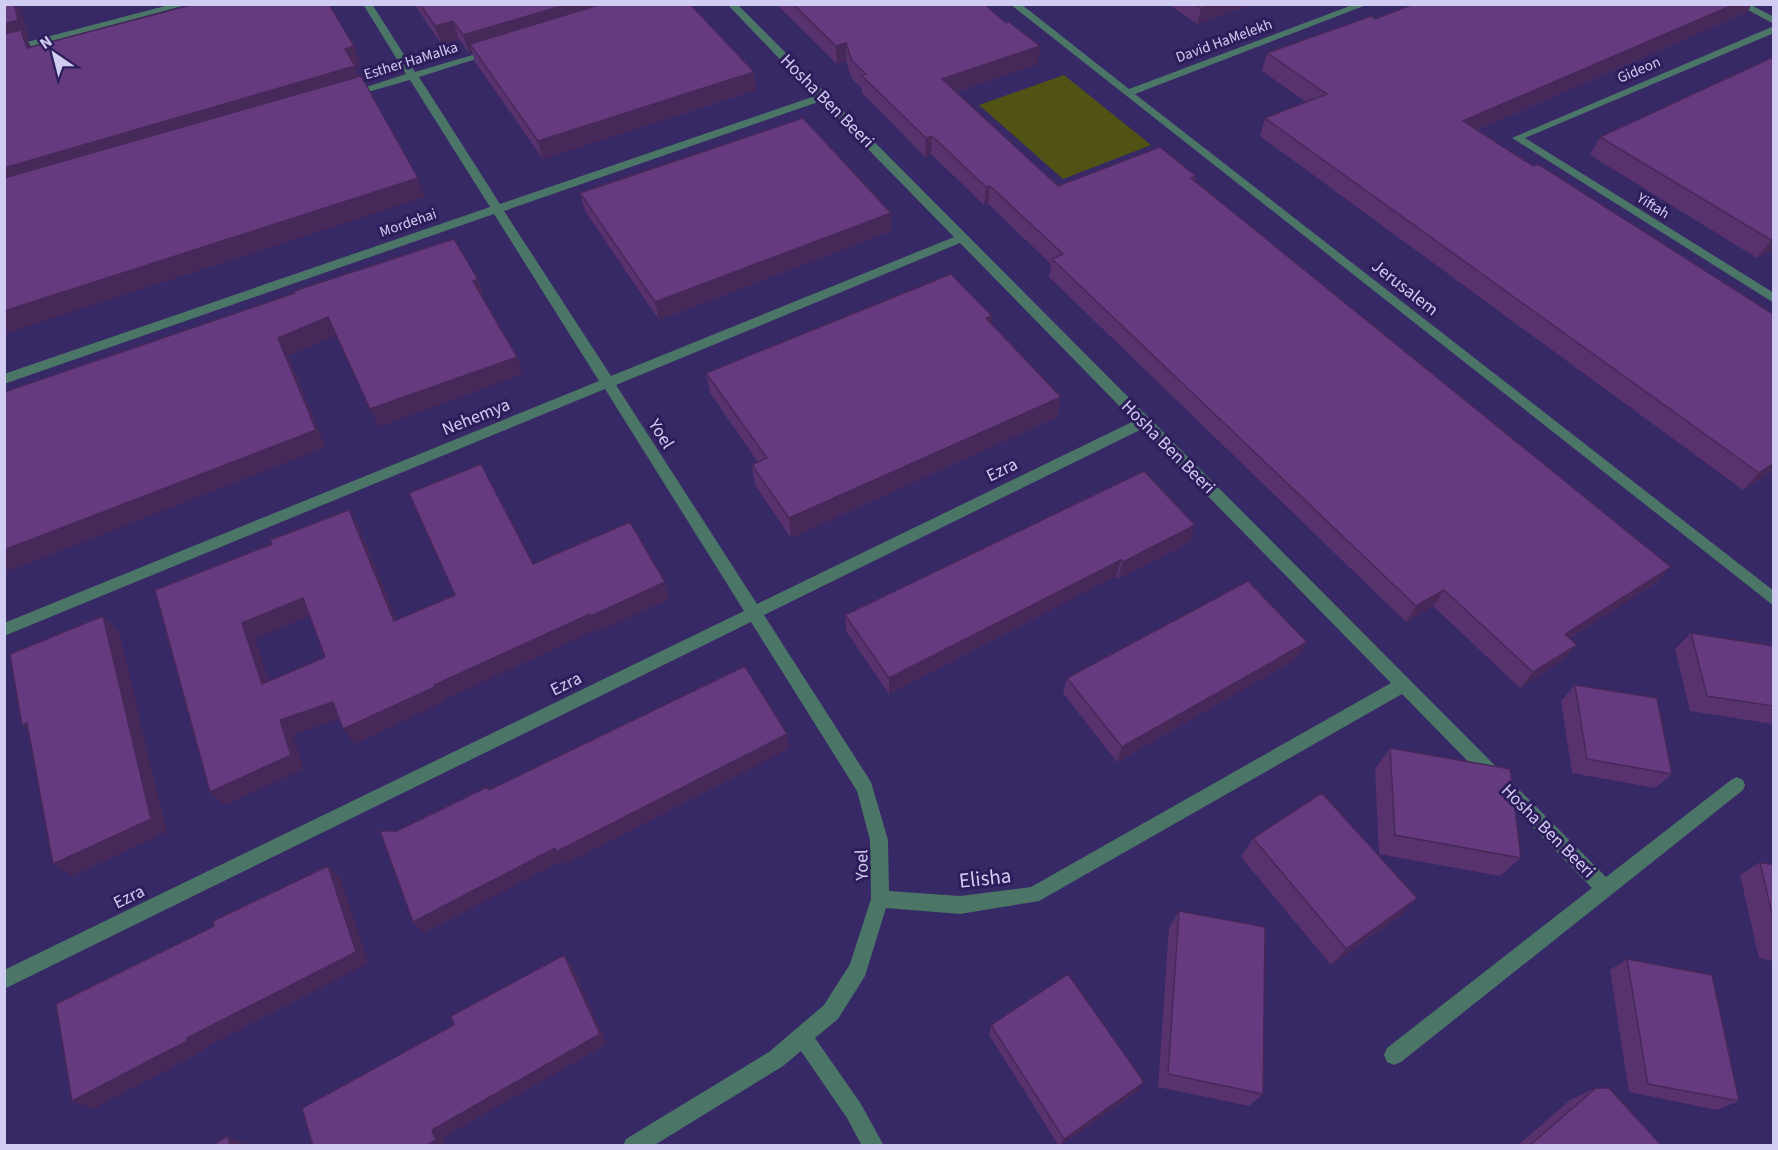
<svg xmlns="http://www.w3.org/2000/svg" width="1778" height="1150" font-family="'Source Sans 3',sans-serif">
	<style>
		.green { fill: #515314 }
		.lines { fill: none; stroke-linecap: round; stroke-linejoin: round }
		.minor { fill: #4b7567; fill-rule: evenodd }
		.wall { fill: #57326d }
		.shaded-wall { fill: #472959 }
		.building { fill: #653a7f; stroke: #472959; stroke-width: 1.5; fill-rule: evenodd }
		.labels { text-anchor: middle; dominant-baseline: central; stroke-width: 6; stroke-linejoin: round; paint-order: stroke }
		.far-street-label { font-size: 15px; fill: #d1cdf2; stroke: #2d1d5a }
		.street-label { font-size: 18px; fill: #d1cdf2; stroke: #2d1d5a }
		.near-street-label { font-size: 21px; fill: #d1cdf2; stroke: #2d1d5a }
	</style>
	<rect width="100%" height="100%" fill="#372866"/>
	<path class="green" d="M 1064,75 L 1151,145 L 1063,179 L 979,105 Z"/>
	<g class="lines">
		<path class="minor" d="M 173,4 L 190,4 L 4,54 L 4,48 Z
			M 363,4 L 372,4 L 415,72 L 493,49 L 498,52 L 419,77 L 500,204 L 815,96 L 727,4 L 737,4 L 1606,877 L 1731,780 L 1737,777 L 1743,780 L 1745,785 L 1743,790 L 1401,1062 L 1394,1065 L 1387,1062 L 1384,1055 L 1387,1048 L 1592,888 L 1402,694 L 1039,901 L 960,914 L 886,908 L 865,976 L 838,1019 L 815,1038 L 861,1104 L 884,1146 L 862,1146 L 847,1118 L 801,1051 L 783,1066 L 653,1146 L 623,1146 L 626,1139 L 769,1052 L 824,1005 L 850,964 L 871,899 L 870,840 L 857,791 L 751,622 L 4,989 L 4,970 L 744,611 L 605,389 L 4,636 L 4,623 L 599,381 L 494,214 L 4,384 L 4,374 L 490,207 L 410,80 L 350,97 L 345,94 L 406,74 ZM 821,101 L 954,237 L 611,376 L 504,211 ZM 960,243 L 1134,421 L 757,604 L 616,385 ZM 1142,429 L 1391,683 L 1031,887 L 960,896 L 889,891 L 888,840 L 871,782 L 764,615 Z
			M 1010,4 L 1021,4 L 1129,89 L 1355,4 L 1369,4 L 1135,94 L 1774,591 L 1774,606 Z
			M 1737,4 L 1749,4 L 1774,17 L 1774,24 Z
			M 1774,26 L 1774,33 L 1525,138 L 1774,293 L 1774,303 L 1512,138 Z"/>
	</g>
	<path class="wall" d="M 414,4 L 690,4 L 756,90 L 543,159 L 475,62 L 472,52 L 469,53 L 459,39 L 441,44 Z
		M 776,4 L 984,4 L 1038,64 L 956,92 L 1058,186 L 1196,176 L 1195,181 L 1656,583 L 1570,638 L 1577,645 L 1563,660 L 1520,688 L 1433,606 L 1406,622 L 1049,277 L 1051,264 L 988,204 L 984,205 L 931,154 L 925,157 L 862,93 L 862,88 L 852,79 L 846,61 L 837,64 Z
		M 1168,4 L 1253,4 L 1197,24 Z
		M 1747,12 L 1477,130 L 1533,166 L 1773,314 L 1773,471 L 1743,490 L 1260,136 L 1265,118 L 1306,102 L 1262,71 L 1267,53 L 1375,19 Z
		M 1773,57 L 1773,250 L 1757,258 L 1590,155 L 1600,137 Z
		M 580,193 L 891,231 L 659,320 L 585,211 Z
		M 992,316 L 991,324 L 1057,417 L 791,538 L 755,485 L 752,465 L 758,462 L 710,393 L 706,373 Z
		M 1195,525 L 1190,542 L 1118,579 L 1116,576 L 889,694 L 846,631 L 845,615 Z
		M 1691,633 L 1773,646 L 1773,724 L 1690,711 L 1675,649 Z
		M 1298,658 L 1117,762 L 1063,693 L 1067,678 Z
		M 1575,685 L 1672,774 L 1655,788 L 1572,773 L 1561,701 Z
		M 1390,748 L 1521,858 L 1500,876 L 1379,854 L 1375,769 Z
		M 1253,838 L 1417,898 L 1400,916 L 1331,965 L 1241,857 Z
		M 1760,862 L 1773,865 L 1773,961 L 1759,958 L 1740,875 Z
		M 1179,911 L 1263,1094 L 1249,1106 L 1158,1087 L 1169,928 Z
		M 1627,959 L 1739,1101 L 1717,1110 L 1629,1092 L 1610,970 Z
		M 991,1025 L 1138,1091 L 1059,1146 L 989,1035 Z
		M 1596,1088 L 1662,1146 L 1517,1146 L 1570,1100 Z"/>
	<path class="shaded-wall" d="M 14,4 L 19,4 L 30,39 L 27,40 L 33,49 L 4,46 L 4,24 Z
		M 568,4 L 631,4 L 470,44 L 472,52 L 469,53 L 463,35 Z
		M 1211,4 L 1253,4 L 1197,24 L 1201,8 Z
		M 1735,4 L 1752,4 L 1747,12 L 1455,139 L 1463,121 Z
		M 453,21 L 459,39 L 441,44 L 435,26 Z
		M 846,43 L 846,61 L 837,64 L 836,46 Z
		M 354,46 L 361,65 L 355,67 L 362,85 L 4,191 L 4,168 Z
		M 1040,46 L 1038,64 L 941,97 L 942,79 Z
		M 754,72 L 756,90 L 543,159 L 538,141 Z
		M 932,136 L 931,154 L 925,157 L 926,138 Z
		M 418,178 L 425,197 L 4,334 L 4,311 Z
		M 990,186 L 988,204 L 984,205 L 986,187 Z
		M 891,213 L 891,231 L 659,320 L 655,302 Z
		M 1773,239 L 1773,250 L 1757,258 L 1771,240 Z
		M 478,279 L 484,297 L 479,299 L 473,281 Z
		M 992,316 L 990,337 L 986,318 Z
		M 328,317 L 337,335 L 288,356 L 326,447 L 4,573 L 4,550 L 278,338 Z
		M 517,357 L 523,374 L 379,427 L 370,409 Z
		M 1061,397 L 1057,417 L 791,538 L 789,518 Z
		M 1773,464 L 1773,471 L 1743,490 L 1759,473 Z
		M 349,510 L 359,527 L 404,637 L 394,621 Z
		M 1195,525 L 1190,542 L 1118,579 L 1123,562 Z
		M 1121,560 L 1116,576 L 889,694 L 889,678 Z
		M 1671,567 L 1656,583 L 1551,650 L 1565,634 Z
		M 665,582 L 670,599 L 597,632 L 591,616 Z
		M 1444,590 L 1433,606 L 1406,622 L 1416,606 Z
		M 303,598 L 314,614 L 255,639 L 275,699 L 262,684 L 242,623 Z
		M 590,614 L 596,630 L 444,700 L 444,702 L 355,744 L 343,729 L 434,685 Z
		M 103,616 L 119,632 L 167,832 L 72,876 L 53,864 Z
		M 1307,642 L 1298,658 L 1117,762 L 1122,747 Z
		M 1577,645 L 1563,660 L 1520,688 L 1533,672 Z
		M 333,702 L 345,717 L 293,735 L 304,769 L 225,805 L 210,792 L 280,720 Z
		M 27,723 L 41,740 L 22,725 Z
		M 787,734 L 789,749 L 564,865 L 562,861 L 424,933 L 413,922 L 555,848 Z
		M 328,866 L 340,878 L 369,963 L 204,1048 L 205,1050 L 93,1109 L 72,1101 Z
		M 1417,898 L 1400,916 L 1331,965 L 1346,949 Z
		M 564,955 L 572,966 L 607,1044 L 444,1137 L 447,1146 L 425,1146 L 432,1130 Z
		M 1144,1082 L 1138,1091 L 1060,1146 L 1064,1139 Z
		M 228,1136 L 250,1146 L 230,1146 Z"/>
	<path class="building" d="M 4,4 L 14,4 L 18,20 L 4,24 Z
		M 195,4 L 329,4 L 354,46 L 345,49 L 355,66 L 4,168 L 4,34 L 21,30 L 27,48 Z
		M 420,4 L 568,4 L 463,35 L 453,21 L 435,26 Z
		M 602,4 L 690,4 L 754,72 L 538,141 L 470,44 Z
		M 793,4 L 984,4 L 1006,23 L 1009,22 L 1040,46 L 942,79 L 1058,186 L 1160,147 L 1196,176 L 1191,178 L 1671,567 L 1565,634 L 1577,645 L 1533,672 L 1444,590 L 1416,606 L 1052,259 L 1063,254 L 990,186 L 986,187 L 932,136 L 926,138 L 861,75 L 866,74 L 852,61 L 846,43 L 836,46 Z
		M 1195,4 L 1211,4 L 1201,8 Z
		M 1414,4 L 1735,4 L 1463,121 L 1533,166 L 1538,164 L 1773,314 L 1773,464 L 1759,473 L 1265,118 L 1327,94 L 1267,53 L 1371,16 L 1375,19 Z
		M 1773,57 L 1773,239 L 1771,240 L 1600,137 Z
		M 361,76 L 418,178 L 4,311 L 4,178 Z
		M 803,118 L 891,213 L 655,302 L 580,193 Z
		M 454,239 L 478,279 L 473,281 L 517,357 L 370,409 L 328,317 L 278,338 L 316,430 L 4,550 L 4,392 L 295,293 L 294,291 Z
		M 951,274 L 992,316 L 986,318 L 1061,397 L 789,518 L 752,465 L 767,458 L 706,373 Z
		M 481,464 L 533,564 L 630,522 L 665,582 L 591,616 L 590,614 L 434,685 L 435,687 L 343,729 L 333,702 L 280,720 L 291,755 L 210,792 L 155,590 L 272,544 L 270,540 L 349,510 L 394,621 L 455,595 L 409,493 ZM 303,598 L 325,657 L 262,684 L 242,623 Z
		M 1144,471 L 1195,525 L 1123,562 L 1121,560 L 889,678 L 845,615 Z
		M 1248,581 L 1307,642 L 1122,747 L 1067,678 Z
		M 103,616 L 151,819 L 53,864 L 27,723 L 22,725 L 10,654 Z
		M 1691,633 L 1773,646 L 1773,706 L 1707,696 Z
		M 745,666 L 787,734 L 556,852 L 555,848 L 413,922 L 380,831 L 397,831 L 487,787 L 489,790 Z
		M 1575,685 L 1657,698 L 1672,774 L 1587,759 Z
		M 1390,748 L 1510,769 L 1521,858 L 1395,835 Z
		M 1322,793 L 1417,898 L 1346,949 L 1253,838 Z
		M 1760,862 L 1773,865 L 1773,918 Z
		M 328,866 L 356,952 L 187,1038 L 187,1041 L 72,1101 L 56,1004 L 214,926 L 213,921 Z
		M 1179,911 L 1265,927 L 1263,1094 L 1168,1074 Z
		M 564,955 L 600,1034 L 432,1130 L 436,1140 L 425,1146 L 313,1146 L 302,1108 L 454,1025 L 451,1016 Z
		M 1627,959 L 1712,975 L 1739,1101 L 1648,1084 Z
		M 1068,974 L 1144,1082 L 1064,1139 L 991,1025 Z
		M 1596,1088 L 1609,1088 L 1662,1146 L 1529,1146 Z
		M 228,1136 L 230,1146 L 211,1146 Z"/>
	<g class="labels">
		<g class="far-street-label">
			<text transform="translate(1224 41) rotate(-20)">David HaMelekh</text>
			<text transform="translate(411 61) rotate(-17)">Esther HaMalka</text>
			<text transform="translate(1639 70) rotate(-23)">Gideon</text>
			<text transform="translate(1653 206) rotate(32)">Yiftah</text>
			<text transform="translate(408 223) rotate(-19)">Mordehai</text>
		</g>
		<g class="street-label">
			<text transform="translate(827 101) rotate(45)">Hosha Ben Beeri</text>
			<text transform="translate(1405 288) rotate(38)">Jerusalem</text>
			<text transform="translate(476 417) rotate(-22)">Nehemya</text>
			<text transform="translate(661 434) rotate(58)">Yoel</text>
			<text transform="translate(1168 447) rotate(45)">Hosha Ben Beeri</text>
			<text transform="translate(1002 470) rotate(-26)">Ezra</text>
			<text transform="translate(566 684) rotate(-26)">Ezra</text>
			<text transform="translate(1548 831) rotate(45)">Hosha Ben Beeri</text>
			<text transform="translate(862 865) rotate(-91)">Yoel</text>
			<text transform="translate(129 897) rotate(-26)">Ezra</text>
		</g>
		<g class="near-street-label">
			<text transform="translate(985 878) rotate(-6)">Elisha</text>
		</g>
	</g>
	<rect width="1778" height="1150" fill="none" stroke="#d1cdf2" stroke-width="12"/>
	<g transform="translate(54 54) rotate(325)" stroke="#2d1d5a" stroke-width="4.5" paint-order="stroke">
	<path d="M0-4.5L10 22L0 15L-10 22Z" fill="#d1cdf2"/>
	<text y="-9" font-size="16" font-weight="bold" text-anchor="middle" fill="#d1cdf2">N</text>
	</g>
</svg>
